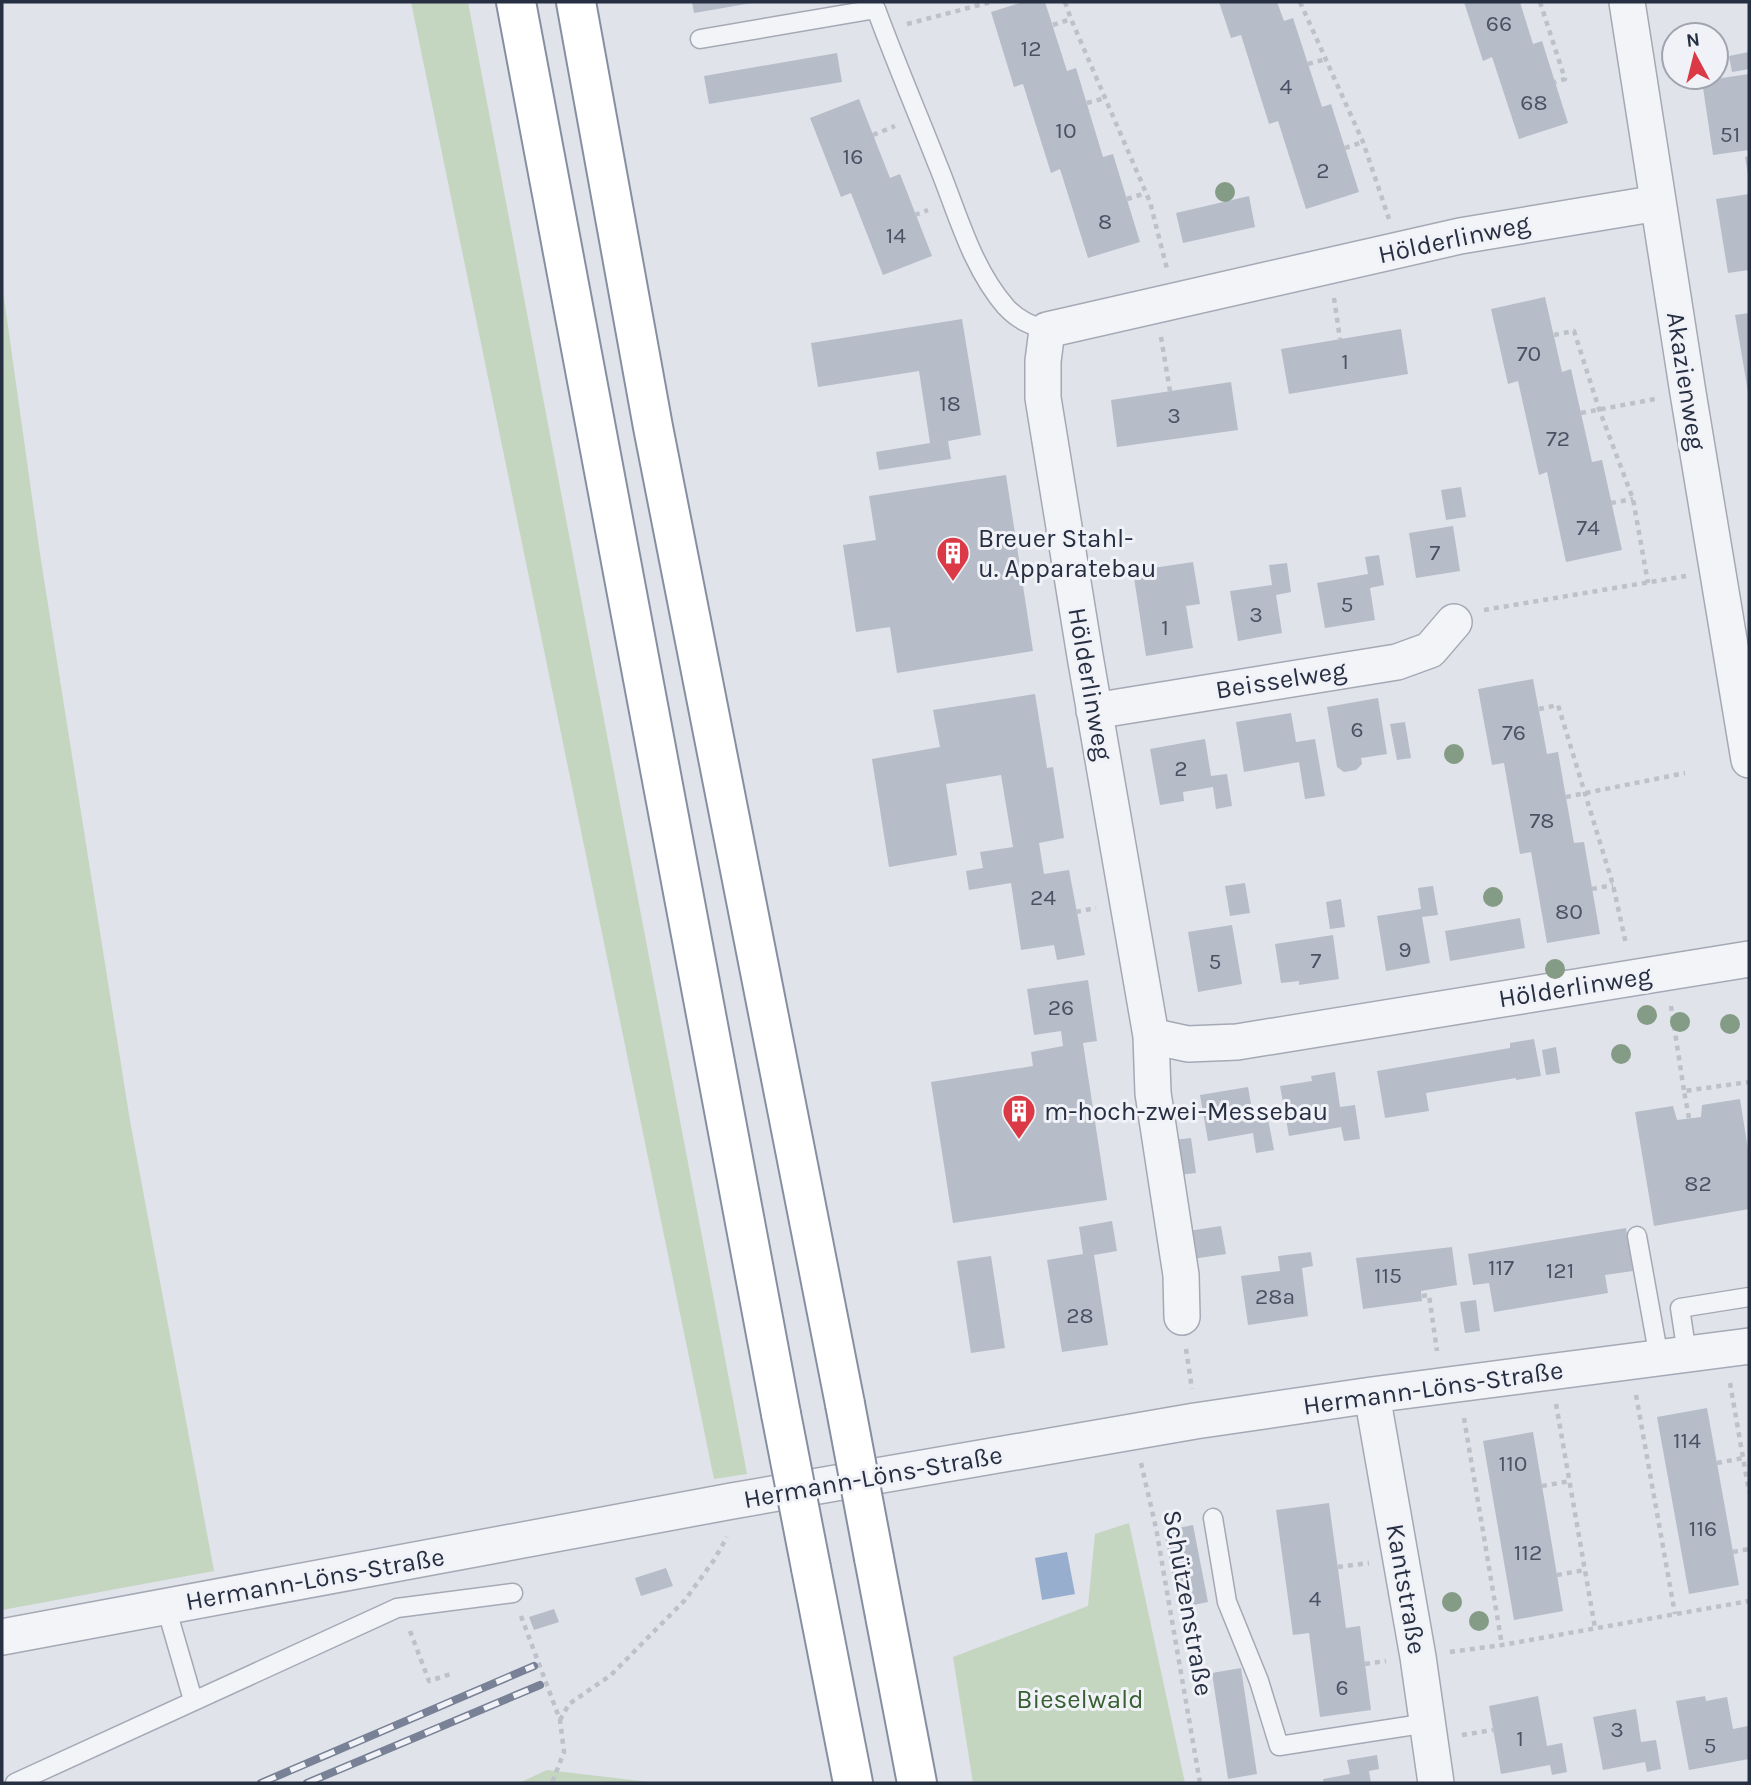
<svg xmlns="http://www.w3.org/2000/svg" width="1751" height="1785" font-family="Karla,sans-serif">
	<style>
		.green { fill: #c4d5c0 }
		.water { fill: #97aece }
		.building { fill: #b6bcc8 }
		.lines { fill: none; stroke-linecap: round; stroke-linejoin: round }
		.lane-casing { stroke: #a5a9b5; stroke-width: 21 }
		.street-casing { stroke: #a5a9b5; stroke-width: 38 }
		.highway-casing { stroke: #868fa2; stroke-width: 42 }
		.path { stroke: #bec1c9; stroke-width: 4.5; stroke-dasharray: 5 5; stroke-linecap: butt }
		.lane { stroke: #f3f4f8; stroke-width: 18 }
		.street { stroke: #f3f4f8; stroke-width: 35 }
		.highway { stroke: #fff; stroke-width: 38 }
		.rail-casing { stroke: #788195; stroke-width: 8 }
		.rail { stroke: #f0f2f7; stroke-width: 5; stroke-dasharray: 16; stroke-linecap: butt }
		.highway-bridge-casing { stroke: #868fa2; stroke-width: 42; stroke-linecap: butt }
		.highway-bridge { stroke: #fff; stroke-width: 38 }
		.tree { fill: #849b85 }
		.labels { text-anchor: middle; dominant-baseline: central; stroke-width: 6; stroke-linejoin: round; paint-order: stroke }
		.number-label { font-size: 23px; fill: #4b5264 }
		.street-label { font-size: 26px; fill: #272f43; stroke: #f0f2f7 }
		.poi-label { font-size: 26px; fill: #272f43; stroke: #f0f2f7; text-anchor: start }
		.park-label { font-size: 26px; fill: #386032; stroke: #f0f2f7 }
	</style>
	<rect width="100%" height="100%" fill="#e0e3ea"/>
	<path class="green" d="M 411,2 L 468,2 L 747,1474 L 714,1479 Z
		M 2,284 L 40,554 L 130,1121 L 214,1571 L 2,1610 Z
		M 1129,1523 L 1185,1783 L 973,1783 L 953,1657 L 1088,1606 L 1095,1534 Z
		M 547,1770 L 658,1783 L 519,1783 Z"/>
	<path class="water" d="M 1067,1552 L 1075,1594 L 1042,1600 L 1035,1558 Z"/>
	<path class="building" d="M 692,2 L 752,2 L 752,3 L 694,13 Z
		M 1023,2 L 1045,2 L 1067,71 L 1076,68 L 1103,157 L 1113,154 L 1140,242 L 1088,258 L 1060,169 L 1051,173 L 1023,84 L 1014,87 L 991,12 Z
		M 1219,2 L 1277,2 L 1284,21 L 1293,18 L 1322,107 L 1331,104 L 1359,192 L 1306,209 L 1278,121 L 1269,124 L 1241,35 L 1231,38 Z
		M 1464,2 L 1520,2 L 1533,44 L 1542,41 L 1568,123 L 1519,139 L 1492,57 L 1483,61 Z
		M 1749,52 L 1749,69 L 1732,72 L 1729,56 Z
		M 837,53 L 842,82 L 709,104 L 704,76 Z
		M 1749,74 L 1749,150 L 1713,155 L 1702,81 Z
		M 859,99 L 890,178 L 900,174 L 932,256 L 883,275 L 851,193 L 841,197 L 810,118 Z
		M 1749,156 L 1749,174 L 1748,174 L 1745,157 Z
		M 1749,194 L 1749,270 L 1728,273 L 1716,199 Z
		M 1249,196 L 1255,227 L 1183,243 L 1176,213 Z
		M 1545,297 L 1562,372 L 1571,369 L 1592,462 L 1602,460 L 1622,550 L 1566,562 L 1547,472 L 1539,475 L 1518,381 L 1508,384 L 1491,309 Z
		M 1749,313 L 1749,392 L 1748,392 L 1735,315 Z
		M 962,319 L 981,435 L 948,441 L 951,459 L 879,470 L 876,452 L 930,443 L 919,371 L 818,387 L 811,343 Z
		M 1401,329 L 1408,374 L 1289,394 L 1281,349 Z
		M 1231,382 L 1238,430 L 1117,447 L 1111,400 Z
		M 1006,475 L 1033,651 L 897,673 L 890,627 L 856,632 L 843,545 L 876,540 L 869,496 Z
		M 1461,487 L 1466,517 L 1446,520 L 1441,490 Z
		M 1453,526 L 1460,571 L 1416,578 L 1409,533 Z
		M 1379,555 L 1384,585 L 1370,588 L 1375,620 L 1325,628 L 1317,583 L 1368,574 L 1365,557 Z
		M 1193,562 L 1200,604 L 1186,606 L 1193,648 L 1146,656 L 1133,571 Z
		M 1287,563 L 1291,592 L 1276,595 L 1282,633 L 1238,641 L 1230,591 L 1272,585 L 1269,565 Z
		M 1533,679 L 1547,754 L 1558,752 L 1574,843 L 1584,842 L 1600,934 L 1547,943 L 1531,852 L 1520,854 L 1504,763 L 1492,765 L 1478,689 Z
		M 1035,694 L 1047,768 L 1053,767 L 1064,838 L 1039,843 L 1044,874 L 1069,870 L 1085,955 L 1057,960 L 1054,945 L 1021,950 L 1011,883 L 969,890 L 966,871 L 983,868 L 980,852 L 1013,847 L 1001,775 L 946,784 L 957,855 L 889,867 L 872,759 L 940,747 L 933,710 Z
		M 1378,698 L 1387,754 L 1361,758 L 1362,764 L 1356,770 L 1344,772 L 1337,767 L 1327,707 Z
		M 1291,713 L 1296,742 L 1315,739 L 1325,796 L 1305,799 L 1299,762 L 1244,772 L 1236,722 Z
		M 1405,722 L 1411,758 L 1397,760 L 1390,724 Z
		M 1205,739 L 1211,776 L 1227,774 L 1232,806 L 1216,809 L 1213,787 L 1183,792 L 1184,801 L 1160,805 L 1150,749 Z
		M 1245,883 L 1250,913 L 1230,916 L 1225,886 Z
		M 1433,886 L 1438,915 L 1422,917 L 1430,963 L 1386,971 L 1377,916 L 1421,909 L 1418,888 Z
		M 1341,899 L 1345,927 L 1330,929 L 1326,902 Z
		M 1520,918 L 1525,948 L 1450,961 L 1445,931 Z
		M 1232,925 L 1242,984 L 1198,992 L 1188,932 Z
		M 1333,935 L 1339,979 L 1299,985 L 1299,981 L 1281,983 L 1275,944 Z
		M 1088,980 L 1097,1041 L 1083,1043 L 1107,1200 L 953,1223 L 931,1082 L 1033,1066 L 1031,1052 L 1063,1046 L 1061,1031 L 1034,1035 L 1027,989 Z
		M 1534,1039 L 1541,1076 L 1516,1080 L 1516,1078 L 1426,1093 L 1429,1111 L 1385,1118 L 1377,1071 L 1510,1048 L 1510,1043 Z
		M 1556,1047 L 1560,1073 L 1546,1075 L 1542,1050 Z
		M 1335,1072 L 1340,1107 L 1355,1105 L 1360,1139 L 1344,1141 L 1341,1127 L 1289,1136 L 1280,1086 L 1312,1081 L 1311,1076 Z
		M 1248,1087 L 1254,1121 L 1268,1119 L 1274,1150 L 1256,1153 L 1253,1133 L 1208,1141 L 1200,1095 Z
		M 1740,1099 L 1749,1156 L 1749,1209 L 1654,1226 L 1635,1112 L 1673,1106 L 1677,1120 L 1701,1117 L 1702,1105 Z
		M 1191,1138 L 1196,1173 L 1178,1175 L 1173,1140 Z
		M 1112,1221 L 1117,1251 L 1094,1255 L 1108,1345 L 1062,1352 L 1047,1260 L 1083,1254 L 1079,1227 Z
		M 1221,1226 L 1226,1254 L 1192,1259 L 1188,1231 Z
		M 1626,1228 L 1633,1271 L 1605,1275 L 1608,1293 L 1494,1312 L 1489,1283 L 1473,1285 L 1468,1254 Z
		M 1452,1247 L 1457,1285 L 1421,1291 L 1422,1301 L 1363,1309 L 1356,1258 Z
		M 1311,1252 L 1313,1266 L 1302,1268 L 1308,1316 L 1248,1325 L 1241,1276 L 1280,1271 L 1278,1256 Z
		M 991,1256 L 1005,1348 L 971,1353 L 957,1261 Z
		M 1476,1300 L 1480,1331 L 1465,1333 L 1460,1302 Z
		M 1707,1408 L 1739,1585 L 1689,1594 L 1657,1417 Z
		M 1533,1432 L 1563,1611 L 1514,1620 L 1483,1441 Z
		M 1329,1503 L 1346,1628 L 1360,1626 L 1371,1710 L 1320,1717 L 1309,1633 L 1293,1635 L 1276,1510 Z
		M 1193,1525 L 1208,1602 L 1179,1608 L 1164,1531 Z
		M 666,1568 L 673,1586 L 641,1596 L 635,1578 Z
		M 554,1609 L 559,1622 L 534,1630 L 529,1617 Z
		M 1241,1668 L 1257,1774 L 1228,1779 L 1212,1673 Z
		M 1538,1696 L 1547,1746 L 1562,1743 L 1567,1772 L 1552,1775 L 1550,1765 L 1501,1774 L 1489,1706 Z
		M 1705,1696 L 1706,1701 L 1727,1697 L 1733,1729 L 1748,1726 L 1749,1759 L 1689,1770 L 1676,1701 Z
		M 1636,1709 L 1641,1742 L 1656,1740 L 1661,1769 L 1647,1772 L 1645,1762 L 1603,1770 L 1593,1717 Z
		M 1377,1755 L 1379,1769 L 1369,1771 L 1371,1783 L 1324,1783 L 1323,1779 L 1350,1774 L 1347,1760 Z"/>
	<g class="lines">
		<defs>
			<path id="lane" d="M 700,39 L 876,9 C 895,61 917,112 937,163 C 957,211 971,267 1006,307 C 1018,320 1030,325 1047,330
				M 1637,1236 L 1659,1358
				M 1687,1354 L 1680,1308 L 1749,1297
				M 1213,1518 L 1227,1602 L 1259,1681 L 1279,1746 L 1428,1723
				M 166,1607 L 193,1700
				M 15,1783 L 397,1608 L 513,1593"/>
			<path id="street" d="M 1627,2 L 1688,393 L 1749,760
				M 1094,711 L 1397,662 L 1430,650 L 1454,622
				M 1151,1036 L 1188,1044 L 1237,1042 L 1749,959
				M 1182,1317 L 1181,1275 L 1153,1093 L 1151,1036 L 1085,656 L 1043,398 L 1043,361 L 1047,330 L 1460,236 L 1658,203
				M 1372,1395 L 1418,1657 L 1436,1783
				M 2,1637 L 732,1501 L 1195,1421 L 1372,1395 L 1749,1346"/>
			<path id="highway" d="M 516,2 L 781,1414
				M 576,2 L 653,427 L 845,1404
				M 874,1558 L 917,1783
				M 811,1568 L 853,1783"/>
		</defs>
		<use href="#lane" class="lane-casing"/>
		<use href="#street" class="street-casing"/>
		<use href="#highway" class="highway-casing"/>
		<path class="path" d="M 1065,2 L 1071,19 L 1150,202 L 1167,269
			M 1300,2 L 1363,142 L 1389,219
			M 1540,2 L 1565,79 L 1555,82
			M 907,24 L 991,2
			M 1053,25 L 1071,19
			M 1308,64 L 1326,59
			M 1087,103 L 1105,98
			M 873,135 L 895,126
			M 1345,148 L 1363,142
			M 1127,199 L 1146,193
			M 915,215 L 928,210
			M 1334,298 L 1340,339
			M 1554,335 L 1574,331 L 1599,409 L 1633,499 L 1648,583
			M 1161,337 L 1170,391
			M 1581,413 L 1655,399
			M 1611,503 L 1633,499
			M 1484,610 L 1686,576
			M 1539,709 L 1558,705 L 1613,885 L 1626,944
			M 1566,797 L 1685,773
			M 1592,889 L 1613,885
			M 1076,912 L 1096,908
			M 1671,1006 L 1684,1091
			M 1689,1118 L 1684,1091 L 1749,1082
			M 1422,1296 L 1429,1295 L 1437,1351
			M 1186,1349 L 1192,1389
			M 1730,1383 L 1749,1492
			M 1636,1395 L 1675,1614
			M 1556,1404 L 1595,1628
			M 1464,1418 L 1502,1645
			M 1141,1463 L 1156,1528 L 1200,1783
			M 1717,1463 L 1743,1458
			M 1542,1486 L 1570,1481
			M 1733,1552 L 1749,1549
			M 1338,1567 L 1369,1563
			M 1557,1575 L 1585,1570
			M 521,1616 L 560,1720 L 564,1752 L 552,1783
			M 410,1631 L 429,1681 L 454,1673
			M 1450,1652 L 1502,1645 L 1749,1601
			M 1365,1664 L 1386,1661
			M 560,1720 L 569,1704 L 611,1675 L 685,1600 L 714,1560 L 727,1537
			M 1462,1735 L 1493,1730"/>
		<use href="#lane" class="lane"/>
		<use href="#street" class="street"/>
		<use href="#highway" class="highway"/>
		<defs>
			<path id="rail" d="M 261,1783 L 534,1666
				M 307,1783 L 540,1685"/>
		</defs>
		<use href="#rail" class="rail-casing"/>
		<use href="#rail" class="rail"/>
		<defs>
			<path id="highway-bridge" d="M 845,1404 L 874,1558
				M 781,1414 L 811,1568"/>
		</defs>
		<use href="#highway-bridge" class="highway-bridge-casing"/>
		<use href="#highway-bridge" class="highway-bridge"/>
	</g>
	<g class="tree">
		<circle cx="1225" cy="192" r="10"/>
		<circle cx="1454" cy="754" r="10"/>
		<circle cx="1493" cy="897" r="10"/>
		<circle cx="1555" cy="969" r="10"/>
		<circle cx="1647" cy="1015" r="10"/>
		<circle cx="1680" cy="1022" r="10"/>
		<circle cx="1730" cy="1024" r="10"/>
		<circle cx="1621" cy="1054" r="10"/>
		<circle cx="1452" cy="1602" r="10"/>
		<circle cx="1479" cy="1621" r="10"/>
	</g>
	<defs>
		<symbol id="building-pin" viewBox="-11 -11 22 30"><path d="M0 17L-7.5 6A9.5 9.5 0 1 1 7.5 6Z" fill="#db3945" stroke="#f0f2f7"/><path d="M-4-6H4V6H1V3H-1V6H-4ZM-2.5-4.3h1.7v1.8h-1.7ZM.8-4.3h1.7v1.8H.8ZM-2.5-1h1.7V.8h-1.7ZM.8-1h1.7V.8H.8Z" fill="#fff"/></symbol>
	</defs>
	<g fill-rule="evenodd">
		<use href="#building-pin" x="934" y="534" width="38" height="52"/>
		<use href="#building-pin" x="1000" y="1092" width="38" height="52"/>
	</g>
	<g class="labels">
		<g class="number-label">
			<text x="1499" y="23">66</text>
			<text x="1031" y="48">12</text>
			<text x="1286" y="86">4</text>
			<text x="1534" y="102">68</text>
			<text x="1066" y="130">10</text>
			<text x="1730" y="134">51</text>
			<text x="853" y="156">16</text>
			<text x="1323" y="170">2</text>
			<text x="1105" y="221">8</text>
			<text x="896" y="235">14</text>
			<text x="1529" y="353">70</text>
			<text x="1345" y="361">1</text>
			<text x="950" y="403">18</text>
			<text x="1174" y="415">3</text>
			<text x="1558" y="438">72</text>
			<text x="1588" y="527">74</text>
			<text x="1435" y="552">7</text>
			<text x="1347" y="604">5</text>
			<text x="1256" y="614">3</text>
			<text x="1165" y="627">1</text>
			<text x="1357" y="729">6</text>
			<text x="1514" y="732">76</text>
			<text x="1181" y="768">2</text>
			<text x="1542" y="820">78</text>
			<text x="1043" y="897">24</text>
			<text x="1569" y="911">80</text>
			<text x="1405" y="949">9</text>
			<text x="1316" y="960">7</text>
			<text x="1215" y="961">5</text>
			<text x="1061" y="1007">26</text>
			<text x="1698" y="1183">82</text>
			<text x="1501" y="1267">117</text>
			<text x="1560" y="1270">121</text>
			<text x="1388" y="1275">115</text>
			<text x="1275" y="1296">28a</text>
			<text x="1080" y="1315">28</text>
			<text x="1687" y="1440">114</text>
			<text x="1513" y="1463">110</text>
			<text x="1703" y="1528">116</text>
			<text x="1528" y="1552">112</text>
			<text x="1315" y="1598">4</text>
			<text x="1342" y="1687">6</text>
			<text x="1617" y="1729">3</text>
			<text x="1520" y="1738">1</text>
			<text x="1710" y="1745">5</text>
		</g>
		<g class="street-label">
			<text transform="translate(1454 239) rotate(-12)">Hölderlinweg</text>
			<text transform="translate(1686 381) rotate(81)">Akazienweg</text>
			<text transform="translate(1281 680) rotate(-9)">Beisselweg</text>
			<text transform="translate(1090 684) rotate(80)">Hölderlinweg</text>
			<text transform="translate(1575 987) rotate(-9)">Hölderlinweg</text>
			<text transform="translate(1433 1388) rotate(-8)">Hermann-Löns-Straße</text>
			<text transform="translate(873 1477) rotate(-10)">Hermann-Löns-Straße</text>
			<text transform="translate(315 1579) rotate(-10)">Hermann-Löns-Straße</text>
			<text transform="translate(1406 1589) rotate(80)">Kantstraße</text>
			<text transform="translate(1188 1603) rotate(80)">Schützenstraße</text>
		</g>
		<g class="poi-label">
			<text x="978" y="538">Breuer Stahl-<tspan x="978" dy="30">u. Apparatebau</tspan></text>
			<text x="1044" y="1111">m-hoch-zwei-Messebau</text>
		</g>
		<g class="park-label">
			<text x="1080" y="1699">Bieselwald</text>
		</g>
	</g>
	<rect width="1751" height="1785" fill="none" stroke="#272f43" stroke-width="7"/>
	<g transform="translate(1695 56) rotate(353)"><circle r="33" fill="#f0f2f7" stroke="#a0a4af" stroke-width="2"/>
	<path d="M0-5L12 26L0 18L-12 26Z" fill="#db3945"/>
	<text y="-10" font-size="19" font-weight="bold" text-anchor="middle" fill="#272f43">N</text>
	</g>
</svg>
